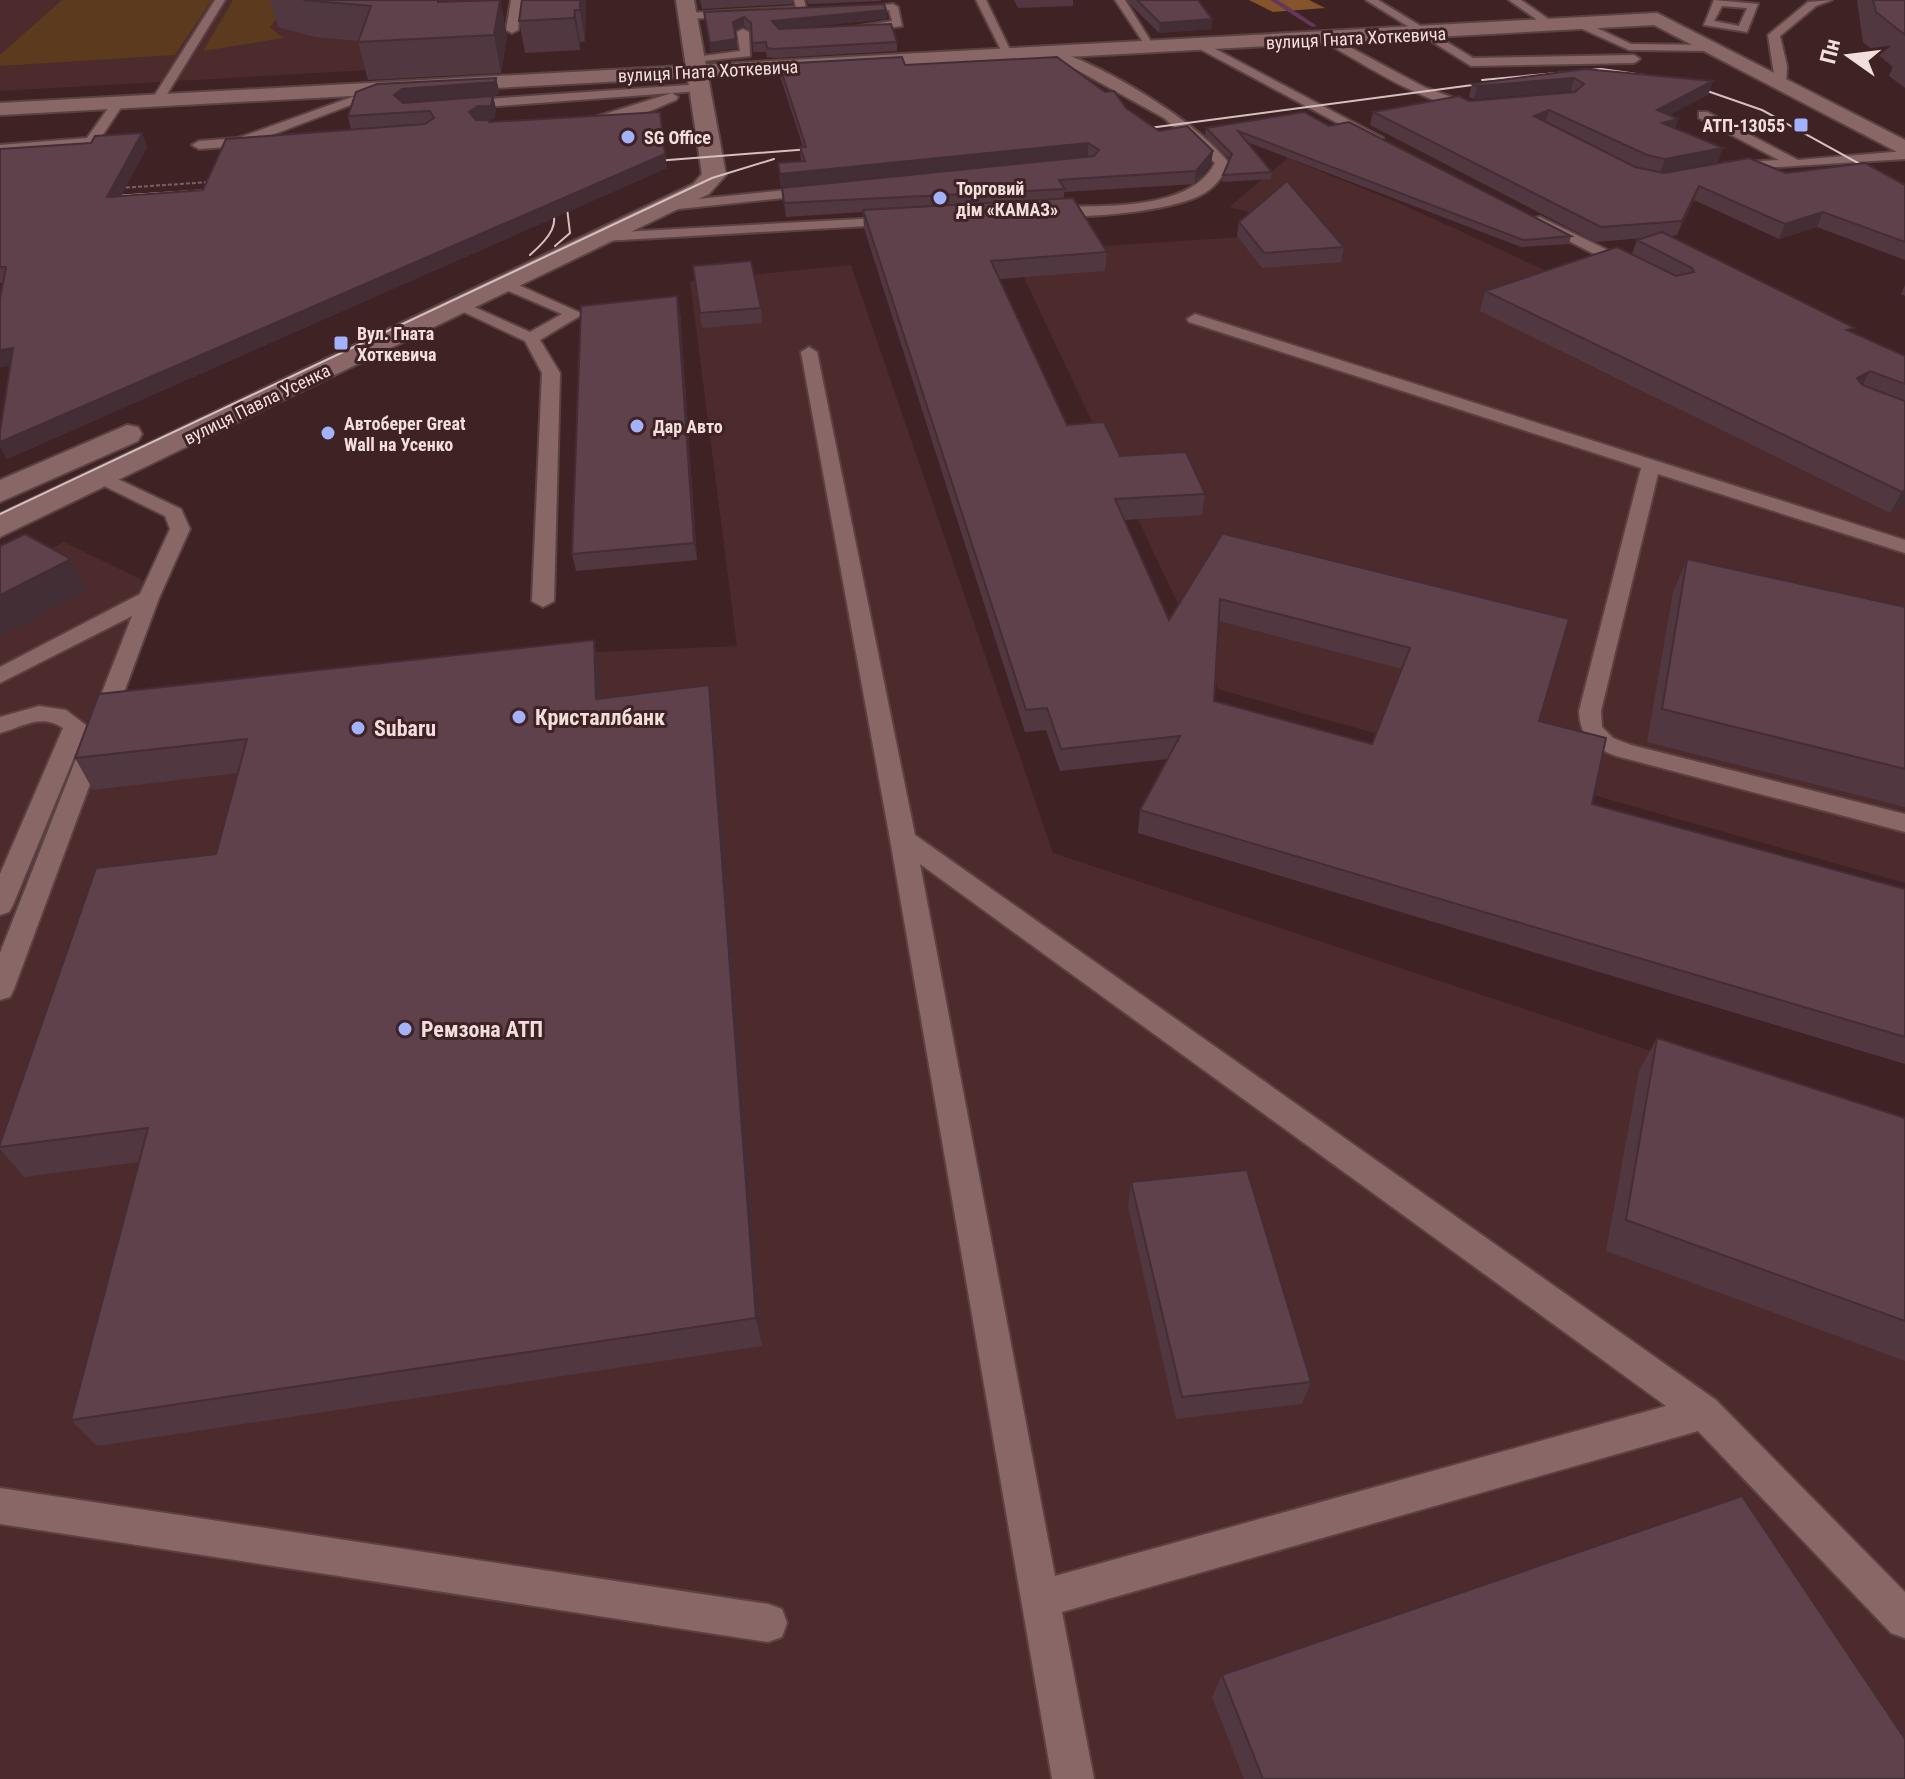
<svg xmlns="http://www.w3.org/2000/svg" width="1905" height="1779" font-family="'Roboto Condensed',sans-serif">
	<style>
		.built { fill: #4d2a2c }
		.green { fill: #5c3a1e }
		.forest { fill: #85542b }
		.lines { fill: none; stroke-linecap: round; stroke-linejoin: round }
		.stream { fill: #66365b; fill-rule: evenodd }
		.service-casing { stroke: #5a4243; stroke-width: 4 }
		.minor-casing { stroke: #5a4243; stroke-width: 4 }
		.tertiary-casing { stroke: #5a4243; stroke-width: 4 }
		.path { stroke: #7a6161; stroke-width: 2; stroke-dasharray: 4 2; stroke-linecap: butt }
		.service { fill: #896767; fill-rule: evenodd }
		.minor { fill: #896767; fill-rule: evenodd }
		.tertiary { fill: #896767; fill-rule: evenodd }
		.tram { stroke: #d5c0c0; stroke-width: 2 }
		.wall { fill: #513840; fill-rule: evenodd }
		.shaded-wall { fill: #422e34 }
		.building { fill: #5e414b; stroke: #422e34; stroke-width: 2; fill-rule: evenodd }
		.poi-dot { fill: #a2b2fd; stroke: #3f2324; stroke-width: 3 }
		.labels { text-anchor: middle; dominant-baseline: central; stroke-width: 6; stroke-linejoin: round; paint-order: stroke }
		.far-street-label { font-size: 18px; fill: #f1dedd; stroke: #3f2324 }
		.far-poi-label { font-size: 18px; font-weight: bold; fill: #f1dedd; stroke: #3f2324; text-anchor: start }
		.poi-label { font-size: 22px; font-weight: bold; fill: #f1dedd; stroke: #3f2324; text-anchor: start }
	</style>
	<rect width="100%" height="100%" fill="#3f2324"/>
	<path class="built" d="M 0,0 L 476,0 L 468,29 L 371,70 L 0,91 Z
		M 1288,158 L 1401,204 L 1905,435 L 1905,883 L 1218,689 L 1012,252 L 1257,236 L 1278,219 L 1229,207 Z
		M 851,265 L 1053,853 L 1905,1135 L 1905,1779 L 0,1779 L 0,574 L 64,542 L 144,581 L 104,695 L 596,652 L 737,646 L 690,281 Z"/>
	<path class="green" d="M 62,0 L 212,0 L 175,55 L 0,66 L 0,55 Z
		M 233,0 L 309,0 L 282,12 L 270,27 L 283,38 L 203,51 Z"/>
	<path class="forest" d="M 1249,0 L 1309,0 L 1325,8 L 1273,12 Z"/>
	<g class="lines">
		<path class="stream" d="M 1270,0 L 1278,0 L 1317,26 L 1312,27 Z"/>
		<defs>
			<path id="service" d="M 215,0 L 225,0 L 161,104 L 153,104 L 151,101 Z
				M 511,0 L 521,0 L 518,30 L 512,33 L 506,30 Z
				M 794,0 L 804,0 L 807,12 L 688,19 L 683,16 L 688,13 L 796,7 Z
				M 976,0 L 986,0 L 1014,58 L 1004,56 Z
				M 1115,0 L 1125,0 L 1157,51 L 1149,51 Z
				M 1366,0 L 1378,0 L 1473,58 L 1634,55 L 1640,59 L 1634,63 L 1471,66 Z
				M 1509,0 L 1521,0 L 1560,27 L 1550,29 Z
				M 1714,0 L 1758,4 L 1747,32 L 1704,25 ZM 1722,6 L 1747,8 L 1739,26 L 1714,21 Z
				M 1832,0 L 1816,6 L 1780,36 L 1787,66 L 1786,84 L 1776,87 L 1768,35 L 1808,2 Z
				M 893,4 L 898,7 L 902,26 L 858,32 L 854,27 L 892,21 L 889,10 L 850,12 L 845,9 Z
				M 1578,23 L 1586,23 L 1631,44 L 1712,45 L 1718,48 L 1712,51 L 1629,50 L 1578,27 Z
				M 743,29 L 749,32 L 750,56 L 694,62 L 688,58 L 740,51 L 737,32 Z
				M 1323,37 L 1331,37 L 1424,87 L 1481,108 L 1475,112 C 1419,101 1372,69 1323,41 Z
				M 1198,44 L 1206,44 L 1383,138 L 1371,141 L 1198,48 Z
				M 1056,51 C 1107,67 1196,121 1229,163 C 1222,177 1216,187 1201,195 C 1171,211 1077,221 1043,214 L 1043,208 L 1048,207 C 1097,205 1189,213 1215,163 L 1164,118 L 1052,56 Z
				M 702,84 L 704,87 L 698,91 L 458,109 L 452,105 L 458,101 Z
				M 380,87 L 390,90 L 264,138 L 265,144 L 199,149 L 192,145 L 199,141 L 238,138 Z
				M 672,93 L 678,97 L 676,100 C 655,108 610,133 589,119 Z
				M 114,100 L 124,103 L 96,145 L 0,153 L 0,145 L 87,138 Z
				M 1699,112 L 1707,112 L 1798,160 L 1905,151 L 1905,159 L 1730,170 L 1725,169 L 1725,163 L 1779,160 L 1699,118 Z
				M 816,187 L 821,188 L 821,194 L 669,210 L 662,206 L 669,202 Z
				M 897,217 L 904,221 L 902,224 L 604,241 L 597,237 L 604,233 Z
				M 1540,217 L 1638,265 L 1641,268 L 1628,271 L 1535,224 L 1535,218 Z
				M 505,279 L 583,314 L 540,340 L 560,373 L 554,601 L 543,607 L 532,601 L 542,373 L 525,341 L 451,306 L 465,303 L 530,332 L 562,314 L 499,287 L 499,281 Z
				M 1195,314 L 1905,540 L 1905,553 L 1658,474 L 1601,711 L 1602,727 L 1613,738 L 1631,745 L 1905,814 L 1905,832 L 1616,756 C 1592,747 1580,737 1579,711 L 1641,468 L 1189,322 L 1187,319 Z
				M 809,347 L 817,352 L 915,835 L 1716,1400 L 1905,1592 L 1905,1638 L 1891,1633 L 1698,1431 L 1062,1612 L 1094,1779 L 1052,1779 L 890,839 L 801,352 ZM 920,864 L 1666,1406 L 1055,1576 Z
				M 103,472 L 181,509 L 190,529 L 159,598 L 14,989 L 10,997 L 0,1000 L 0,953 L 132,616 L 0,683 L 0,667 L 140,594 L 170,529 L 165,516 L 96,482 L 96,474 Z
				M 39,706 L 66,710 L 87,726 L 13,905 L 9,912 L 0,915 L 0,874 L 63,728 C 40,713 23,727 0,733 L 0,717 Z
				M 0,1488 L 768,1604 L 782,1609 L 787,1623 L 782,1637 L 768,1642 L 0,1524 Z"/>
			<path id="minor" d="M 676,0 L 694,0 L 726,175 L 709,194 L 0,537 L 0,514 L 693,184 L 702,174 Z
				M 127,425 L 138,427 L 142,434 L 138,441 L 0,502 L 0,480 Z"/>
			<path id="tertiary" d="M 1657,13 L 1905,140 L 1905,156 L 1654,25 L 0,115 L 0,103 Z"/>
		</defs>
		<use href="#service" class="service-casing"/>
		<use href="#minor" class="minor-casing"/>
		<use href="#tertiary" class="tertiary-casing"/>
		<path class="path" d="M 120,188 L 210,182"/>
		<use href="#service" class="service"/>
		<use href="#minor" class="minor"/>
		<use href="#tertiary" class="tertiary"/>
		<path class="tram" d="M 1482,80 L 1601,69 L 1701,83
			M 1690,85 L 1762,110 L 1905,189
			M 1134,130 L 1495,82
			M 643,162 L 823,148
			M 100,197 L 224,189
			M 555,246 L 570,233 L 567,208 L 556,195
			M 530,255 C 547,240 566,221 545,201
			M 0,514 L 712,178 L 774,159"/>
	</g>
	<path class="wall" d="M 270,0 L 440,0 L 441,2 L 500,0 L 507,36 L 501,73 L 368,80 L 358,41 L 315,37 L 278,27 Z
		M 586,0 L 585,41 L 580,42 L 580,50 L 525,53 L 519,21 Z
		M 700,0 L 793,0 L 792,4 L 702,9 Z
		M 806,0 L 881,0 L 881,1 L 809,4 Z
		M 1014,0 L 1073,0 L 1073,6 L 1018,8 Z
		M 1126,0 L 1198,0 L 1212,19 L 1211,29 L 1159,33 Z
		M 1857,0 L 1905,0 L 1905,88 L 1889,76 L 1893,67 L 1863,42 Z
		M 886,10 L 887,19 L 786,29 L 897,42 L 897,51 L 775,58 L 767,57 L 766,52 L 753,52 L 752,32 L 744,26 L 735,31 L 737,48 L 711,52 L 704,12 Z
		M 779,64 L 905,65 L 1126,108 L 1159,131 L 1213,151 L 1211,164 L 1195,184 L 1064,192 L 1064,198 L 1107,252 L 1105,271 L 1000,279 L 1067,425 L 1120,456 L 1205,494 L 1202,515 L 1124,520 L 1169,620 L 1224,534 L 1539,721 L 1592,804 L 1905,889 L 1905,1064 L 1138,833 L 1140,810 L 1168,759 L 1060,771 L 1046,730 L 1025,732 L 864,228 L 863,212 L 786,217 L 782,188 L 1089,157 L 781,188 L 778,163 L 801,161 L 800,147 L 803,147 L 780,76 ZM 1219,621 L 1402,669 L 1372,744 L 1214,701 Z
		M 1585,69 L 1713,81 L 1708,95 L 1669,115 L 1678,119 L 1675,129 L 1718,162 L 1663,172 L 1786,173 L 1905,185 L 1905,260 L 1817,227 L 1779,239 L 1694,200 L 1677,235 L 1671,236 L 1853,333 L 1905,356 L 1905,506 L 1890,513 L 1480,311 L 1485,291 L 1632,254 L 1637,240 L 1643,238 L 1596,242 L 1370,125 L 1373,112 L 1469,101 L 1572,92 L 1571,91 L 1474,99 L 1469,97 L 1472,84 Z
		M 496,78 L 499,91 L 498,95 L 405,102 L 493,96 L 496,109 L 494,119 L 487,120 L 489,120 L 490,122 L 660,112 L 667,168 L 7,459 L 0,446 L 0,432 L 11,365 L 0,367 L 0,299 L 3,283 L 0,283 L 0,149 L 91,143 L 95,136 L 142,133 L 147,147 L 121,196 L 203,190 L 226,139 L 367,129 L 351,130 L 348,116 L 356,92 L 377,84 Z
		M 1329,126 L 1571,236 L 1569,244 L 1521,247 L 1247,142 L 1272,172 L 1271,179 L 1222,182 L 1223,175 L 1230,159 L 1205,135 L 1206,128 Z
		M 1239,222 L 1344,247 L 1341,262 L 1262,268 L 1237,236 Z
		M 693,266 L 761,308 L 762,323 L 702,328 Z
		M 1905,285 L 1905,296 L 1901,294 Z
		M 680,311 L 697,560 L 576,571 L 572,554 Z
		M 1687,559 L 1905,607 L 1905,807 L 1647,742 L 1673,592 Z
		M 600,671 L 601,698 L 709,685 L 714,716 L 762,1346 L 97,1446 L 71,1420 L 139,1162 L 24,1177 L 0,1149 L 0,1144 L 216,854 L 238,773 L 93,790 L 75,758 Z
		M 1657,1038 L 1905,1118 L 1905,1361 L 1606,1251 L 1639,1071 Z
		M 1131,1182 L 1311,1382 L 1302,1404 L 1176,1419 L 1128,1206 Z
		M 1222,1675 L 1905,1779 L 1244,1779 L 1212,1697 Z"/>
	<path class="shaded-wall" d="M 500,0 L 507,36 L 501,73 L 494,35 Z
		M 580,0 L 586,0 L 585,41 L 580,10 Z
		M 575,10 L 580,42 L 580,50 L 574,18 Z
		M 886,10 L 887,19 L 773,30 L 772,21 Z
		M 744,17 L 744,26 L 734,31 L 733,22 Z
		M 1212,19 L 1211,29 L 1159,33 L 1160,23 Z
		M 736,39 L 737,48 L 711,52 L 710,43 Z
		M 496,78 L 499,91 L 498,95 L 406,102 L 397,108 L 394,95 L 402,89 Z
		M 1574,78 L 1571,91 L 1474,99 L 1477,86 Z
		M 1713,81 L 1708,95 L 1652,124 L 1657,110 Z
		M 493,96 L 496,109 L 494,119 L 481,120 L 472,126 L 469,112 Z
		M 1549,110 L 1545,123 L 1534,116 Z
		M 1678,119 L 1674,132 L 1662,123 Z
		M 142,133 L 147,147 L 113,211 L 107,197 Z
		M 1088,143 L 1088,156 L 781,188 L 780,174 Z
		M 1723,148 L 1718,162 L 1660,173 L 1665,159 Z
		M 1213,151 L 1211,164 L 1195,184 L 1196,171 Z
		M 665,154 L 667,168 L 7,459 L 0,446 L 0,442 Z
		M 1699,186 L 1694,200 L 1677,235 L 1682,221 Z
		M 1823,212 L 1817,227 L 1779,239 L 1785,224 Z
		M 677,296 L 680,311 L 697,560 L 694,543 Z
		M 13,348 L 21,364 L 0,367 L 0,350 Z
		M 1870,371 L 1860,391 L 1857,378 Z
		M 1905,490 L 1905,506 L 1890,513 L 1902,492 Z
		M 71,559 L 87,591 L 0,637 L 0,595 Z
		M 594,640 L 600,671 L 603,731 L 596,699 Z
		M 709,685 L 714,716 L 762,1346 L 756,1318 Z"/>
	<path class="building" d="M 303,0 L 438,0 L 438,2 L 500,0 L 494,35 L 358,42 L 371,6 Z
		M 522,0 L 580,0 L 580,10 L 575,10 L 574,18 L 519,21 Z
		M 1137,0 L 1198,0 L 1212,19 L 1160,23 Z
		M 1873,0 L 1905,0 L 1905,35 L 1876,12 Z
		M 884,4 L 886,10 L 772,21 L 779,29 L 891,24 L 897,42 L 774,49 L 767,48 L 766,42 L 752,43 L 751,23 L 744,17 L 733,22 L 736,39 L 710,43 L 704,12 Z
		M 902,57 L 905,65 L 1057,57 L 1105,92 L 1114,91 L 1126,108 L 1159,131 L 1187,126 L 1213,151 L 1196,171 L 1059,180 L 1065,189 L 784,203 L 782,188 L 1094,156 L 1099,150 L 1088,143 L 780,174 L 778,163 L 805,161 L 800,147 L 806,147 L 779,64 Z
		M 1585,69 L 1713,81 L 1657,110 L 1678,119 L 1662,123 L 1723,148 L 1665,159 L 1647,155 L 1549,110 L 1534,116 L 1635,167 L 1664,173 L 1749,158 L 1786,173 L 1865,163 L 1905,185 L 1905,242 L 1823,212 L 1785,224 L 1699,186 L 1682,221 L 1601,227 L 1373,112 L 1459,96 L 1469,101 L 1575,92 L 1584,84 L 1574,78 L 1477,86 L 1472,84 Z
		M 496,78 L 495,82 L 402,89 L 394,95 L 403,103 L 493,96 L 491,106 L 478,106 L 469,112 L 476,120 L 489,120 L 489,122 L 660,112 L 665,154 L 0,442 L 0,432 L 13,348 L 0,350 L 0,299 L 6,267 L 0,267 L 0,149 L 91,143 L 95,136 L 142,133 L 107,197 L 203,190 L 226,139 L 425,124 L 434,118 L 430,111 L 348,116 L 356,92 L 377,84 Z
		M 1304,112 L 1329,126 L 1349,122 L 1571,236 L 1523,240 L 1238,131 L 1272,172 L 1223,175 L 1232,154 L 1206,128 Z
		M 1287,181 L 1344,247 L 1264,253 L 1239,222 Z
		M 1073,198 L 1107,252 L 991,261 L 1067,425 L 1104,422 L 1120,456 L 1186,452 L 1205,494 L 1115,499 L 1169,620 L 1224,531 L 1224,534 L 1569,619 L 1539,721 L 1606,738 L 1592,804 L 1905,889 L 1905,1037 L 1140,810 L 1180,736 L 1061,749 L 1047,708 L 1026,710 L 863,210 ZM 1220,599 L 1410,648 L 1372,744 L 1214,701 Z
		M 1662,232 L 1855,328 L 1847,330 L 1905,356 L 1905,384 L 1870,371 L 1857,378 L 1862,385 L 1905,401 L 1905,490 L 1902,492 L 1485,291 L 1617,247 L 1676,276 L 1694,272 L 1692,268 L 1637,240 Z
		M 751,261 L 761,308 L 700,313 L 693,266 Z
		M 677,296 L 694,543 L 572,554 L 581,306 Z
		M 25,534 L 71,559 L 0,595 L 0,546 Z
		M 1687,559 L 1905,607 L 1905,769 L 1662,709 Z
		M 594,640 L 596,699 L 709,685 L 756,1318 L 71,1420 L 148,1128 L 0,1147 L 0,1144 L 96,868 L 216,854 L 247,739 L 75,758 L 99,694 Z
		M 1657,1038 L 1905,1118 L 1905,1321 L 1626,1220 Z
		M 1247,1170 L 1311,1382 L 1182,1397 L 1131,1182 Z
		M 1742,1496 L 1905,1739 L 1905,1779 L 1263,1779 L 1222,1675 Z"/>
	<g class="poi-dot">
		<rect x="1793" y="117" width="16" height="16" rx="4"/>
		<circle cx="628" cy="137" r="8"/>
		<circle cx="940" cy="198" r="8"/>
		<rect x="333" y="335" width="16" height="16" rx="4"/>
		<circle cx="637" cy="426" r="8"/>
		<circle cx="328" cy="433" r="8"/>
		<circle cx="519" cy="717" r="8"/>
		<circle cx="358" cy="728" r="8"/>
		<circle cx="405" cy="1029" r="8"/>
	</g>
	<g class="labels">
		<g class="far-street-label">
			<text transform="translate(1356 38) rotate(-3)">вулиця Гната Хоткевича</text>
			<text transform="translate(708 71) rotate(-3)">вулиця Гната Хоткевича</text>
			<text transform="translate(257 404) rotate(-26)">вулиця Павла Усенка</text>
		</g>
		<g class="far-poi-label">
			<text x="1785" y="125" text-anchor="end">АТП-13055</text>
			<text x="644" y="137">SG Office</text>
			<text x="956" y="188">Торговий<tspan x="956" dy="21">дім «КАМАЗ»</tspan></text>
			<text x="357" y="333">Вул. Гната<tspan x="357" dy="21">Хоткевича</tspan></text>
			<text x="344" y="423">Автоберег Great<tspan x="344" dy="21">Wall на Усенко</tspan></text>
			<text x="653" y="426">Дар Авто</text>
		</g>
		<g class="poi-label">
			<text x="535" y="717">Кристаллбанк</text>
			<text x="374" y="728">Subaru</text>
			<text x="421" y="1029">Ремзона АТП</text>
		</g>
	</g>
	<g transform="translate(1849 56) rotate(284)" stroke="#3f2324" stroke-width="6" paint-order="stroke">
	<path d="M0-6L14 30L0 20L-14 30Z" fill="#f1dedd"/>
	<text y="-12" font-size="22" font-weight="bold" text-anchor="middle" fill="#f1dedd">Пн</text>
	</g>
</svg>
